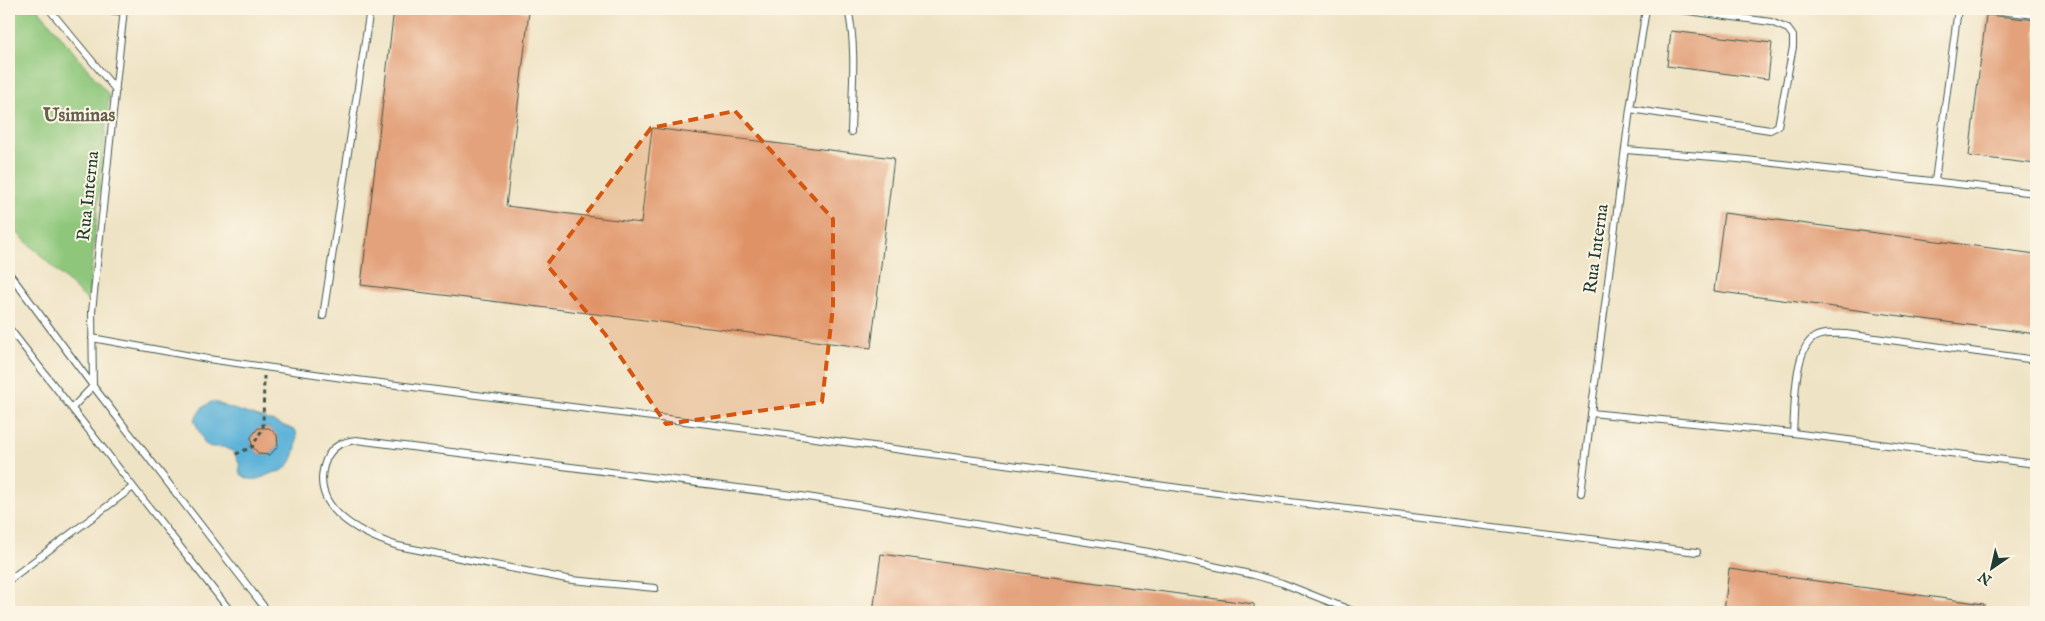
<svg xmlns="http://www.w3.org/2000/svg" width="2045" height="621" font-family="'IM FELL English',serif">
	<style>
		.green { fill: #8ec77b; stroke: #568258 }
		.water { fill: #5cb2d9; stroke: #3e7886; fill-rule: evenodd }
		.building { fill: #e3a27c }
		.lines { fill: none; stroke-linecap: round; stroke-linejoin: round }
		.lane-casing { stroke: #3e564a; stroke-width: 8 }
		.path { stroke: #3e564a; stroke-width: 3; stroke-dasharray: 4 4; stroke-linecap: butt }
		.lane { stroke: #fff; stroke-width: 6 }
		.marked { fill: #d45610; fill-opacity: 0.2; stroke: #d45610; stroke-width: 4; stroke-dasharray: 10 6; stroke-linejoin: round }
		.labels { text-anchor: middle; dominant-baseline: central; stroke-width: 4; stroke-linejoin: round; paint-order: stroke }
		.street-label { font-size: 18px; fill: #1f3d34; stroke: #fcf5e5 }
		.neighbourhood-label { font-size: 19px; font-weight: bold; fill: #64604d; stroke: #fcf5e5 }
	</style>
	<rect width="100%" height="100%" fill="#fcf5e5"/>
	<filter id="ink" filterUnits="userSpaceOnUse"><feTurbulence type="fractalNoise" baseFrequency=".02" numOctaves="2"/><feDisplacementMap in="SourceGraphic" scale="10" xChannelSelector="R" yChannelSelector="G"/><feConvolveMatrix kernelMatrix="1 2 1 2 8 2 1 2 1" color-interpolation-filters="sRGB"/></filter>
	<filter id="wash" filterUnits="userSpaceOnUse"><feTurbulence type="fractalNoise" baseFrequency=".0096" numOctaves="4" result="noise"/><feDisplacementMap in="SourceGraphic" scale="20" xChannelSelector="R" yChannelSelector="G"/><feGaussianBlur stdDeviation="1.12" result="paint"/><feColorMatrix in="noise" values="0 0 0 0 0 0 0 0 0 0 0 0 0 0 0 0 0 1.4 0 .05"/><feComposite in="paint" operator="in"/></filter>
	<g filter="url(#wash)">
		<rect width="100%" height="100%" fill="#efe3c5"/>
		<path class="green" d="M 9,9 L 38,9 L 109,95 L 88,301 L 9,225 Z"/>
		<path class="water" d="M 211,402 C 219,402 225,407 233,409 C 254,416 276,421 296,431 C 299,442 294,464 283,470 C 280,472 275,472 272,473 C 258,479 253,484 239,473 L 240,466 L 234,452 L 223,447 L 211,447 L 205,444 L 194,420 L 202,408 ZM 258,428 L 269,428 L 277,435 L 278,446 L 270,455 L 259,454 L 252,446 L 251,437 Z"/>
		<g id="blocks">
			<path class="building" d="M 394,9 L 501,9 L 529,12 L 506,206 L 641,223 L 652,128 L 894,158 L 871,348 L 361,285 Z
				M 1986,15 L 2036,20 L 2036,164 L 1969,156 Z
				M 1671,31 L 1772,43 L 1768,79 L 1667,66 Z
				M 1724,213 L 2036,254 L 2036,334 L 1714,291 Z
				M 258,428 L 269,428 L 277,435 L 278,446 L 270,455 L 259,454 L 252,446 L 251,437 Z
				M 881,554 L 1254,604 L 1254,612 L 873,612 Z
				M 1729,569 L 1984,604 L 1983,612 L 1724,612 Z"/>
		</g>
	</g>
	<g filter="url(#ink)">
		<use href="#blocks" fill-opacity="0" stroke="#3e564a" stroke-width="1"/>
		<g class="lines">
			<defs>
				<path id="lane" d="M 49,9 L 116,90
					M 99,9 L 124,12
					M 848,9 C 857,48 852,92 851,132
					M 1980,9 L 2036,15
					M 1630,109 L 1770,130 L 1778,126 L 1793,47 L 1793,36 L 1788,29 L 1771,22 L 1673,9
					M 1626,150 L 1738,159 L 2036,193
					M 1935,181 L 1958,9
					M 9,273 L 93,386 L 268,612
					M 323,316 L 370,9
					M 9,328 L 231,612
					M 92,338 L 208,359 L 357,380 L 764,431 L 1201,491 L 1697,552
					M 93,386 L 92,312 L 124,9
					M 72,408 L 93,386
					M 1591,413 L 1793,433 L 2036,464
					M 1793,433 C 1795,409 1793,349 1815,337 C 1824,332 1837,334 1846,334 L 2036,360
					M 1581,493 L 1630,109 L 1646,9
					M 9,580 L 133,487
					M 655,588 L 572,580 L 398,546 C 361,534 307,508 326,460 C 332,446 342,442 356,440 L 801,496 L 1149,552 L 1254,575 L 1282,583 L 1355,612"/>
			</defs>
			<use href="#lane" class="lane-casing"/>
			<path class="path" d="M 236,454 L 252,447 L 263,428 L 264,376"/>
			<use href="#lane" class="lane"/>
		</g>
	</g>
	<path class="marked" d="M 735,111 L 833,219 L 833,307 L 822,402 L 666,424 L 605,334 L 547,265 L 651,128 Z"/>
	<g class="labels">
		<g class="street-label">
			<text transform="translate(89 196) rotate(-84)">Rua Interna</text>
			<text transform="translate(1597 249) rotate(-82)">Rua Interna</text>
		</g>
		<g class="neighbourhood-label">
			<text x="79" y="116">Usiminas</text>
		</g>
	</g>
	<rect width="2045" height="621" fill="none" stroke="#fcf5e5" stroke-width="30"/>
	<g transform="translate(1992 568) rotate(214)" stroke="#fcf5e5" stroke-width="4" paint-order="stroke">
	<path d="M0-4L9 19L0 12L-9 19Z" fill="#1f3d34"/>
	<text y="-8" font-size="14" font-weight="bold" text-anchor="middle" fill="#1f3d34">N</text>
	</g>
</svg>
